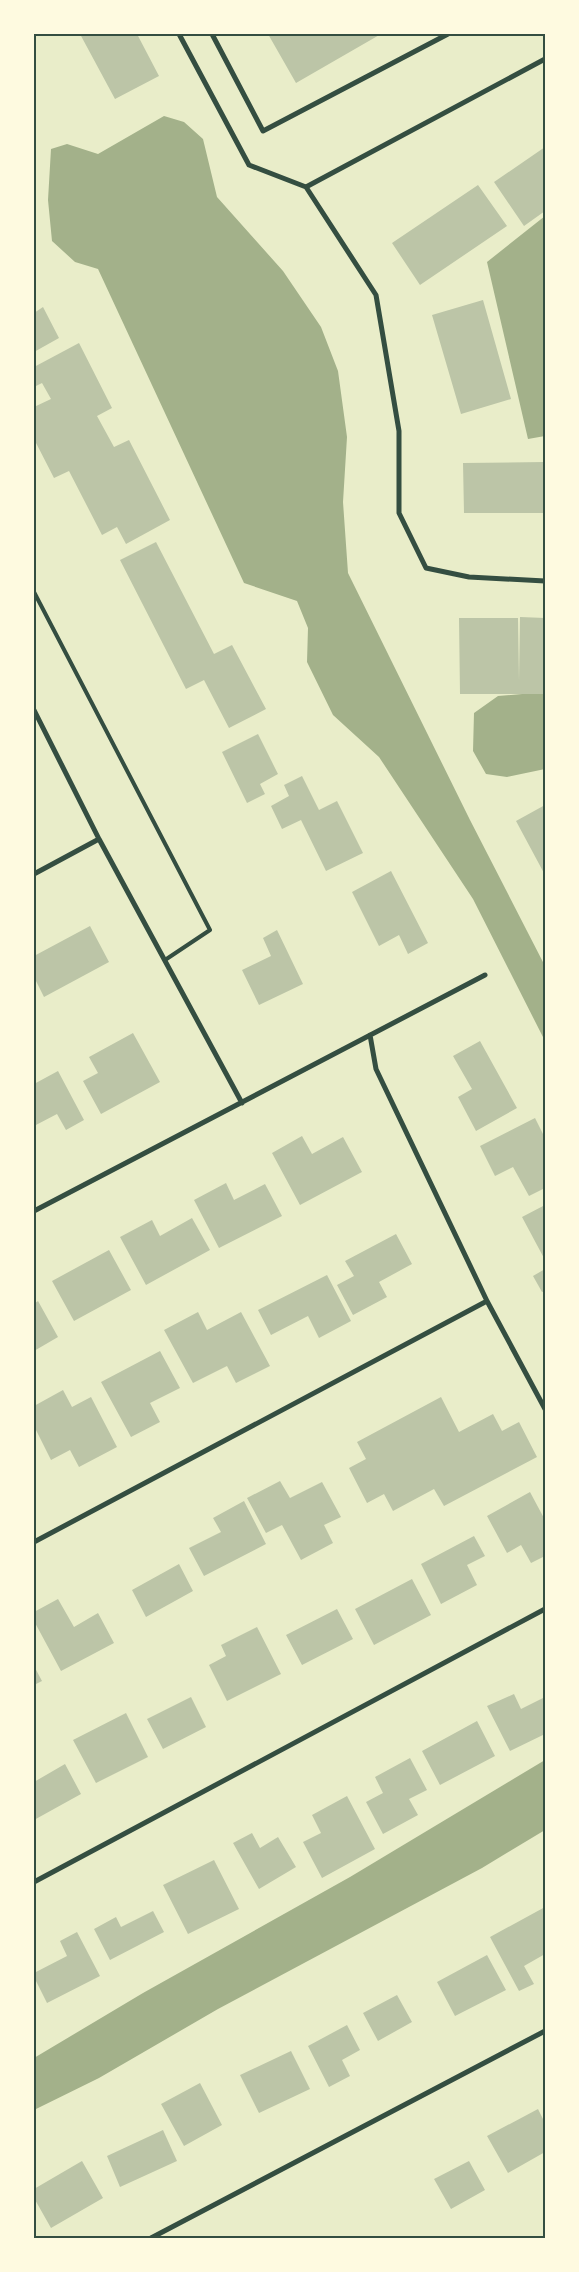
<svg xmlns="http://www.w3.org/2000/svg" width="579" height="2272" font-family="'Varela Round',sans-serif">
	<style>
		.water { fill: #a3b18a }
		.building { fill: #bcc5a7 }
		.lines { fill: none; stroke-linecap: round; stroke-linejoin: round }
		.service { stroke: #344e41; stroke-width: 4 }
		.minor { stroke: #344e41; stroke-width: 5 }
		.neatline { fill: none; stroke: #344e41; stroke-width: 2 }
	</style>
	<rect width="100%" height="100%" fill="#e9edc9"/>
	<path class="water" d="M 164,116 L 184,122 L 203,139 L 217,197 L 283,271 L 321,327 L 338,371 L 347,437 L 343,502 L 348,573 L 470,820 L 545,966 L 545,1041 L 473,899 L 379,757 L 333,715 L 307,662 L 308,628 L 297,601 L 244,583 L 98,269 L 75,262 L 52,241 L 48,200 L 51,149 L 67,144 L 98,154 Z
		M 545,216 L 545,436 L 528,439 L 487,262 Z
		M 545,692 L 545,769 L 507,777 L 486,774 L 473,751 L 474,713 L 498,696 Z
		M 545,1760 L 545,1830 L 482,1868 L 218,2009 L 99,2078 L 34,2110 L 34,2058 L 143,1993 L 350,1877 Z"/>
	<path class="building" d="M 80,34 L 137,34 L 159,76 L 115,99 Z
		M 268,34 L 381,34 L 296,83 Z
		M 545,147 L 545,211 L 524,226 L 494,182 Z
		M 478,185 L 507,226 L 420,285 L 392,243 Z
		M 483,300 L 511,399 L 461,414 L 432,315 Z
		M 43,307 L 59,338 L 34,352 L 34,313 Z
		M 79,343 L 112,408 L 97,416 L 114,447 L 129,440 L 170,520 L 126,544 L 117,527 L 102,535 L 69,471 L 54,478 L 34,439 L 34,407 L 51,399 L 42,383 L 34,387 L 34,367 Z
		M 545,462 L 545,513 L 464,513 L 463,463 Z
		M 156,542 L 214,654 L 232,645 L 266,709 L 229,728 L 204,680 L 186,689 L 120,560 Z
		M 520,617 L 545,618 L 545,694 L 460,694 L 459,618 L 518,618 L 519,681 Z
		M 258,734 L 278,774 L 260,784 L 265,794 L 247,803 L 222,752 Z
		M 302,776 L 319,810 L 337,801 L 363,853 L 326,871 L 301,820 L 282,829 L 271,806 L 289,796 L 284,785 Z
		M 545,805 L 545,875 L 516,821 Z
		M 391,871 L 428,943 L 408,954 L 399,935 L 379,946 L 352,892 Z
		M 90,926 L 109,962 L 44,997 L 34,977 L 34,956 Z
		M 277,930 L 303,984 L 259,1005 L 242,970 L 271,956 L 263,938 Z
		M 133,1033 L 160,1082 L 101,1114 L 83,1081 L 98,1073 L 89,1057 Z
		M 480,1041 L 517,1108 L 476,1131 L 458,1097 L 472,1089 L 453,1056 Z
		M 58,1071 L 84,1120 L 66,1130 L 57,1114 L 34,1126 L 34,1084 Z
		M 535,1118 L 545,1138 L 545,1188 L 529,1196 L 513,1167 L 495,1176 L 480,1146 Z
		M 302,1136 L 312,1154 L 343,1137 L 362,1172 L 300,1205 L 272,1153 Z
		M 226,1183 L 234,1200 L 265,1184 L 282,1216 L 219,1248 L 194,1200 Z
		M 545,1205 L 545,1260 L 522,1217 Z
		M 192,1218 L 210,1250 L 146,1285 L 120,1237 L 152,1220 L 160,1236 Z
		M 396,1234 L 412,1264 L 379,1282 L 387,1297 L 353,1315 L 337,1285 L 354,1276 L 345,1261 Z
		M 109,1250 L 131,1290 L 74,1321 L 52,1281 Z
		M 545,1269 L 545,1291 L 542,1292 L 533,1276 Z
		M 327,1275 L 351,1321 L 319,1338 L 308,1316 L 271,1335 L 258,1310 Z
		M 38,1301 L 58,1337 L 34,1351 L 34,1304 Z
		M 198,1312 L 207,1330 L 241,1312 L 270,1366 L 236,1383 L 227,1366 L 193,1383 L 164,1330 Z
		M 160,1351 L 180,1388 L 150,1403 L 160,1422 L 131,1437 L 101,1382 Z
		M 63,1390 L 72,1407 L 91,1397 L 117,1447 L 79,1467 L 70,1450 L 51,1460 L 34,1426 L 34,1406 Z
		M 441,1397 L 459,1432 L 493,1414 L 502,1431 L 519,1422 L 537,1457 L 444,1506 L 434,1489 L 393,1511 L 384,1494 L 367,1503 L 349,1468 L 366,1459 L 357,1442 Z
		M 280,1481 L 290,1498 L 322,1482 L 341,1517 L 324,1525 L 333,1543 L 301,1560 L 282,1525 L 266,1533 L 247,1498 Z
		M 530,1492 L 545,1520 L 545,1556 L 531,1563 L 521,1545 L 507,1553 L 487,1516 Z
		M 244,1501 L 266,1544 L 204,1576 L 189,1548 L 221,1532 L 213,1518 Z
		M 474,1536 L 485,1556 L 467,1565 L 477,1585 L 441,1604 L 421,1564 Z
		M 179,1564 L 193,1591 L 146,1617 L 132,1590 Z
		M 412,1579 L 431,1615 L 374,1645 L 355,1609 Z
		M 58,1599 L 74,1627 L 98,1613 L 114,1643 L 61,1671 L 34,1621 L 34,1612 Z
		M 337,1609 L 353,1639 L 302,1665 L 286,1635 Z
		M 257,1627 L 281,1674 L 227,1701 L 209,1665 L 226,1656 L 221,1645 Z
		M 34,1666 L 42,1681 L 34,1685 Z
		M 514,1694 L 521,1709 L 545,1697 L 545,1734 L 510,1751 L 487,1706 Z
		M 191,1697 L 206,1727 L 163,1749 L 147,1719 Z
		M 126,1713 L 148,1757 L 96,1783 L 73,1740 Z
		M 477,1721 L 495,1756 L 440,1785 L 422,1751 Z
		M 410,1758 L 427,1790 L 409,1799 L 418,1815 L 383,1834 L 366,1802 L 383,1793 L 375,1777 Z
		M 65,1764 L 81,1794 L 34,1820 L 34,1782 Z
		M 347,1796 L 375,1849 L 322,1878 L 303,1842 L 321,1833 L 312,1815 Z
		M 252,1833 L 260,1848 L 278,1837 L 296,1867 L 259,1889 L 233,1843 Z
		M 214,1860 L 239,1909 L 188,1934 L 163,1885 Z
		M 545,1907 L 545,1954 L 524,1966 L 534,1984 L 519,1991 L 490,1937 Z
		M 153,1911 L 164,1932 L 110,1960 L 94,1929 L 116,1917 L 121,1927 Z
		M 77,1932 L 100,1976 L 47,2003 L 34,1977 L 34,1973 L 67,1956 L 60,1941 Z
		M 487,1955 L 506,1990 L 455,2016 L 437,1982 Z
		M 397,1995 L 412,2022 L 378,2041 L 363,2013 Z
		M 347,2025 L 360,2050 L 342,2060 L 350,2076 L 329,2087 L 308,2046 Z
		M 291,2051 L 310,2089 L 259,2113 L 240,2075 Z
		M 200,2083 L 222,2125 L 184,2146 L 161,2104 Z
		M 538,2109 L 545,2123 L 545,2152 L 508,2173 L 487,2136 Z
		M 163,2130 L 177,2161 L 120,2187 L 107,2156 Z
		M 82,2161 L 103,2198 L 51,2228 L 34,2198 L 34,2189 Z
		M 469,2161 L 485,2190 L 451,2209 L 434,2179 Z"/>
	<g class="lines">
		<path class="service" d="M 34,592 L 210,930 L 165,960"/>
		<path class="minor" d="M 179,34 L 249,165 L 306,187
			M 212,34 L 263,131 L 448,34
			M 306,187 L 376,295 L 399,431 L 399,513 L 426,568 L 469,577 L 545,581
			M 306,187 L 545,59
			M 34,710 L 99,839 L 242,1103
			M 34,874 L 99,839
			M 370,1035 L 376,1069 L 487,1301 L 545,1409
			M 34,1211 L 485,975
			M 34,1542 L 487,1301
			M 34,1882 L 545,1609
			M 151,2238 L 545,2031"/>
	</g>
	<rect width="579" height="2272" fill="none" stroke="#fefae0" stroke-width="70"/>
	<rect x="35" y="35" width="509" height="2202" class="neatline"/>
</svg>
